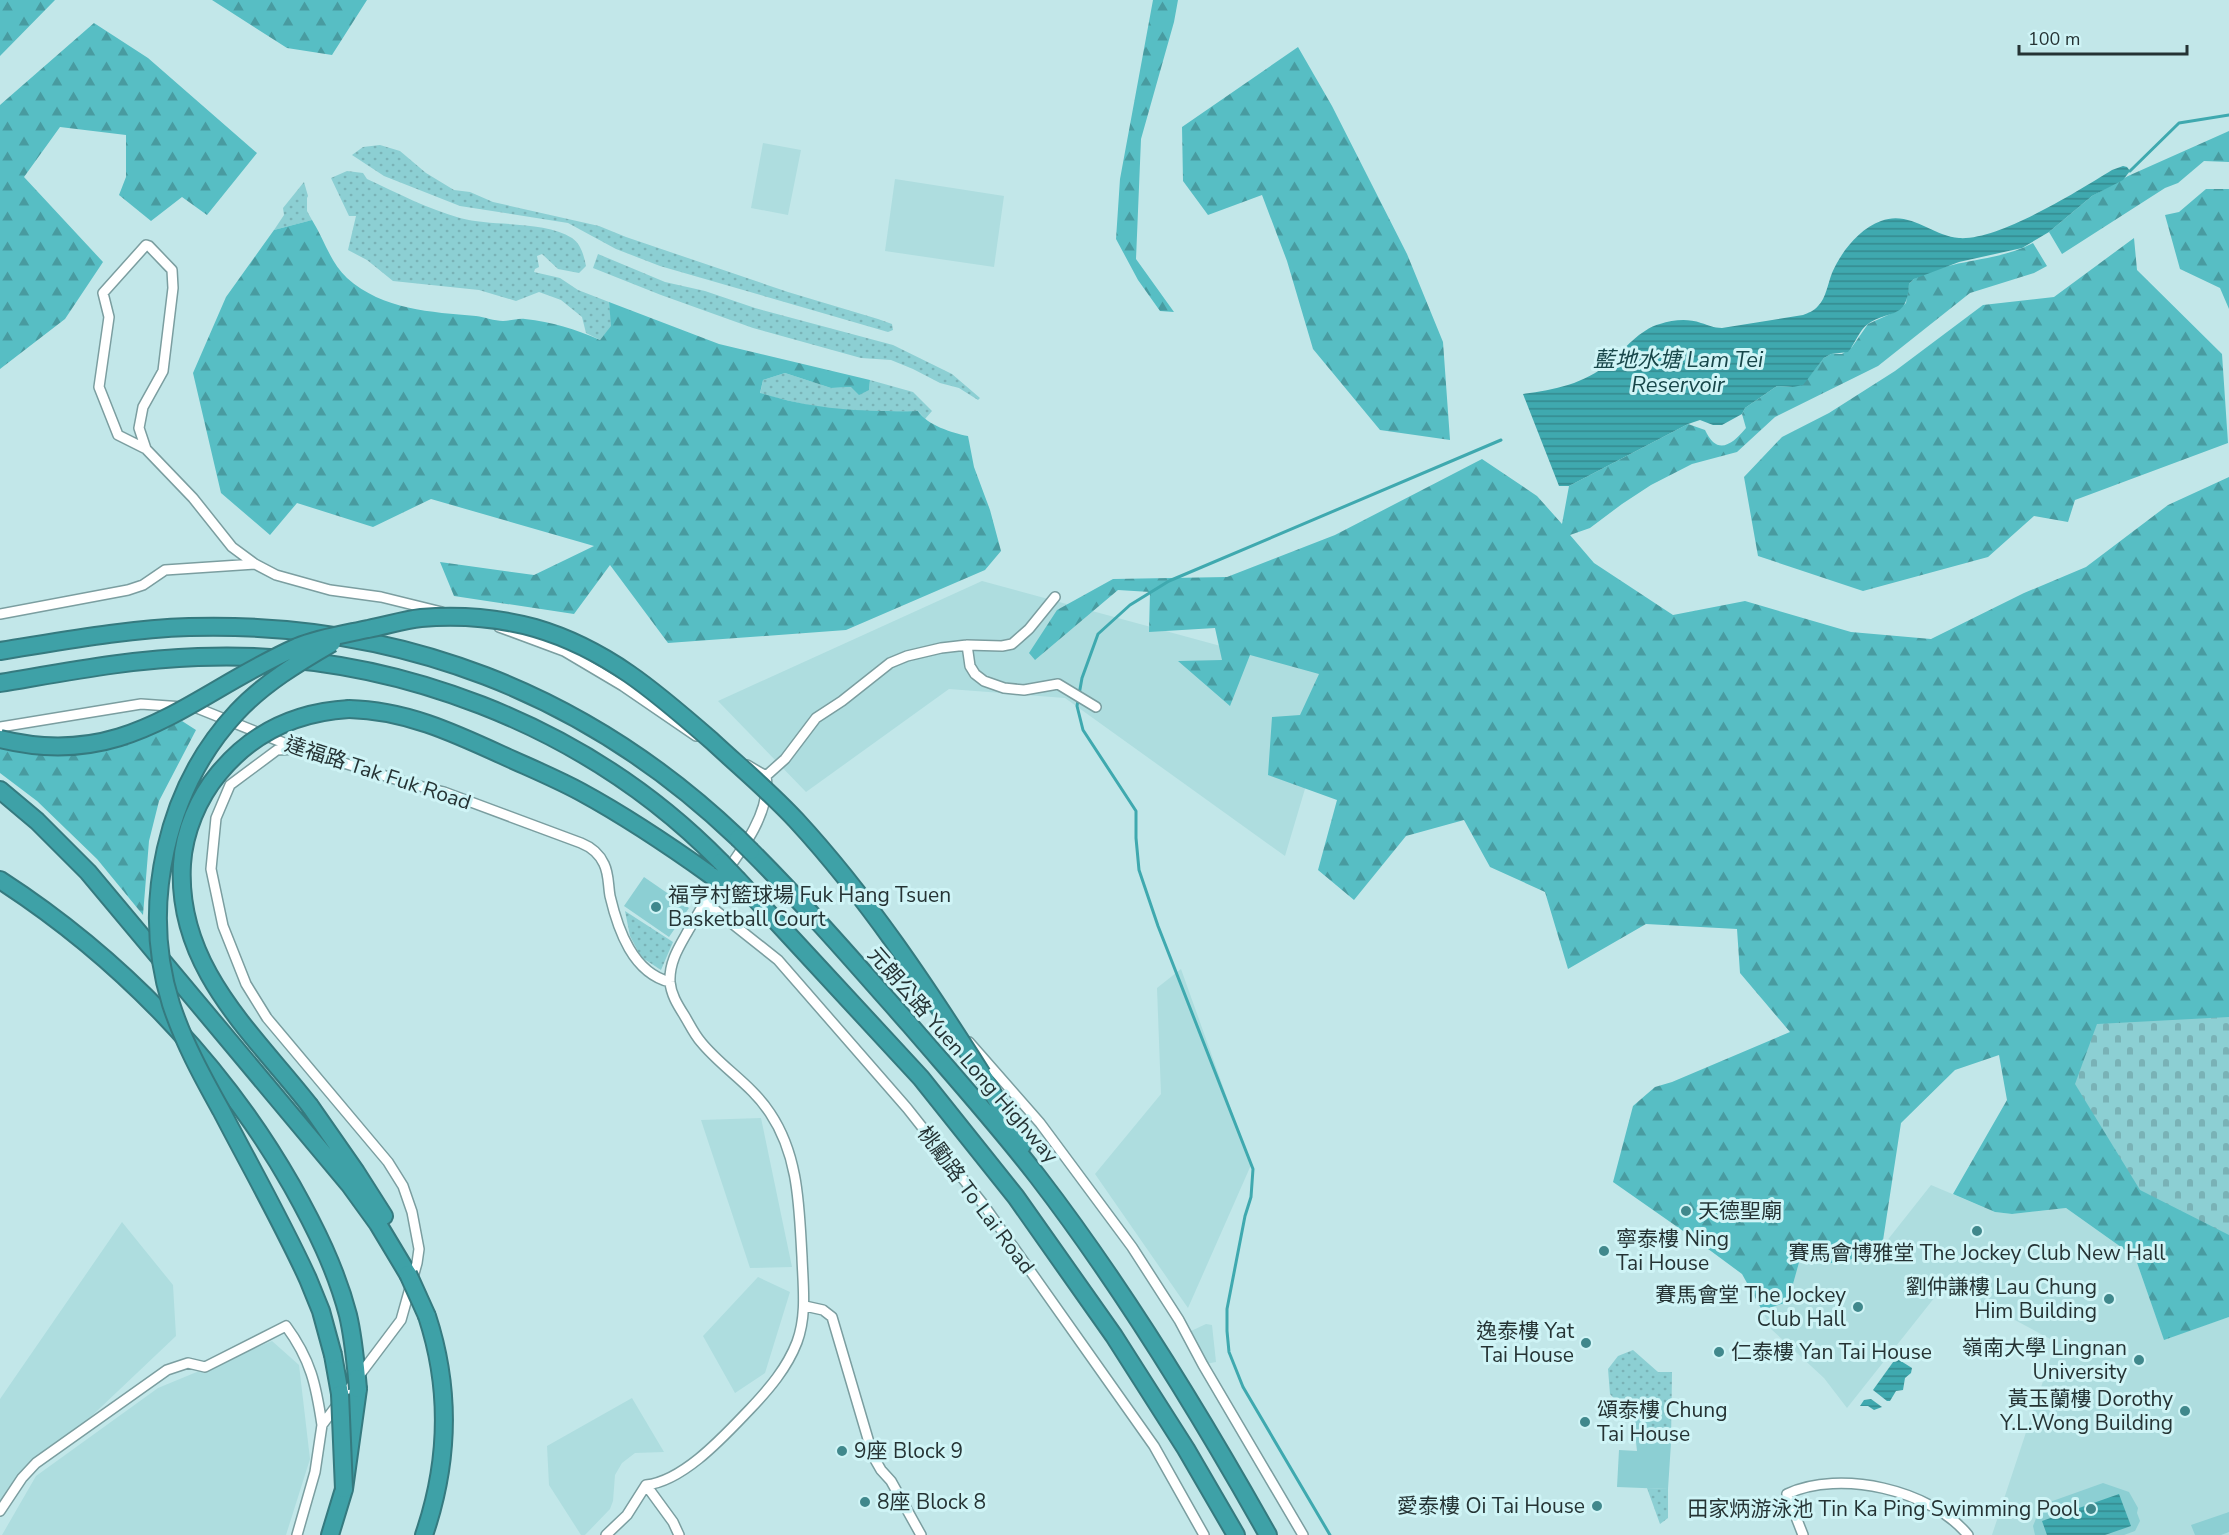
<svg xmlns="http://www.w3.org/2000/svg" width="2229" height="1535" font-family="'Nunito Sans','Noto Sans TC',sans-serif">
	<style>
		.built { fill: #aedddf }
		.grass { fill: url(#grass-dots) }
		.forest { fill: url(#forest-firs) }
		.cemetery { fill: url(#cemetery-stones) }
		.pitch { fill: #8ccfd3 }
		.water { fill: url(#water-rules) }
		.lines { fill: none; stroke-linecap: round; stroke-linejoin: round }
		.stream { stroke: #3fa9af; stroke-width: 3 }
		.street-casing { stroke: #7b9ea0; stroke-width: 12 }
		.highway-casing { stroke: #357a7f; stroke-width: 20 }
		.street { stroke: #fff; stroke-width: 9 }
		.highway { stroke: #3ea1a7; stroke-width: 16 }
		.highway-bridge-casing { stroke: #357a7f; stroke-width: 20; stroke-linecap: butt }
		.highway-bridge { stroke: #3ea1a7; stroke-width: 16 }
		.poi-dot { fill: #40888c; stroke: #cff4f6; stroke-width: 2 }
		.labels { text-anchor: middle; dominant-baseline: central; stroke-width: 6; stroke-linejoin: round; paint-order: stroke }
		.street-label { font-size: 21px; fill: #253334; stroke: #cff4f6 }
		.poi-label { font-size: 21px; fill: #253334; stroke: #cff4f6; text-anchor: start }
		.water-label { font-size: 22px; font-style: italic; fill: #174649; stroke: #cff4f6 }
	</style>
	<defs>
		<pattern id="grass-dots" width="8" height="8" patternUnits="userSpaceOnUse" patternTransform="scale(1.5)"><rect width="8" height="8" fill="#8ccfd3"/><path d="M2 2h.1M6 6h.1" fill="none" stroke="#79b2b6" stroke-width="1.8" stroke-linecap="round"/></pattern>
		<pattern id="forest-firs" width="22" height="20" patternUnits="userSpaceOnUse" patternTransform="scale(1.5)"><rect width="22" height="20" fill="#57bec4"/><path d="M5 1l3.5 6h-7zM16 11l3.5 6h-7z" fill="#489ba0"/></pattern>
		<pattern id="cemetery-stones" width="16" height="16" patternUnits="userSpaceOnUse" patternTransform="scale(1.5)"><rect width="16" height="16" fill="#8ccfd3"/><path d="M2 7V4a2 2 0 0 1 4 0v3zM10 15v-3a2 2 0 0 1 4 0v3z" fill="#79b2b6"/></pattern>
		<pattern id="water-rules" width="6" height="5" patternUnits="userSpaceOnUse" patternTransform="scale(1.5)"><rect width="6" height="5" fill="#3fa9af"/><path d="M0 2.5h6" fill="none" stroke="#358a8f"/></pattern>
	</defs>
	<rect width="100%" height="100%" fill="#c2e7e9"/>
	<path class="built" d="M 763,143 L 801,150 L 788,215 L 751,208 Z
		M 895,179 L 1004,196 L 994,267 L 885,251 Z
		M 982,581 L 1338,678 L 1285,856 L 1065,698 L 949,689 L 806,792 L 718,701 Z
		M 1181,969 L 1251,1165 L 1188,1308 L 1095,1174 L 1161,1094 L 1157,988 Z
		M 761,1118 L 792,1267 L 750,1268 L 701,1120 Z
		M 1931,1185 L 1995,1212 L 2012,1214 L 2066,1208 L 2135,1257 L 2164,1339 L 2229,1317 L 2229,1535 L 1992,1535 L 2056,1342 L 1946,1283 L 1847,1408 L 1824,1378 L 1771,1329 L 1762,1310 L 1788,1302 L 1800,1259 L 1839,1264 L 1882,1247 Z
		M 122,1222 L 173,1285 L 176,1336 L 0,1503 L 0,1399 Z
		M 758,1277 L 790,1292 L 765,1373 L 735,1393 L 703,1336 Z
		M 1206,1324 L 1212,1325 L 1216,1362 L 1206,1364 L 1191,1331 Z
		M 272,1341 L 299,1365 L 310,1459 L 286,1535 L 2,1535 L 36,1476 L 158,1388 Z
		M 632,1398 L 664,1452 L 635,1453 L 622,1463 L 615,1475 L 613,1501 L 610,1509 L 585,1535 L 581,1535 L 549,1485 L 547,1446 Z"/>
	<path class="grass" d="M 380,145 L 400,151 L 426,173 L 454,190 L 470,192 L 493,202 L 599,226 L 626,237 L 788,292 L 878,319 L 892,324 L 893,330 L 888,332 L 660,266 L 616,249 L 568,223 L 460,206 L 384,176 L 352,155 L 363,147 Z
		M 347,171 L 363,173 L 367,179 C 397,193 428,209 460,218 C 492,227 544,220 572,238 C 581,244 584,256 586,266 L 579,273 L 558,269 L 542,254 L 537,256 L 539,267 L 535,269 L 534,272 L 560,278 L 578,290 L 609,302 L 612,326 L 600,340 L 586,333 L 582,317 L 561,300 L 539,292 L 516,301 L 479,290 L 393,281 L 367,260 L 348,250 L 356,216 L 349,216 L 331,178 Z
		M 304,182 L 308,196 L 307,198 L 307,211 L 312,220 L 274,230 L 284,215 L 283,208 Z
		M 598,254 L 665,282 L 705,291 L 755,308 L 893,345 L 952,374 L 980,398 L 978,400 L 959,388 L 940,383 L 913,369 L 891,360 L 861,358 L 753,328 L 661,295 L 593,268 Z
		M 785,373 L 831,388 L 851,387 L 869,390 L 870,380 L 913,392 L 932,411 L 925,419 L 918,411 L 860,412 L 816,407 L 760,394 L 763,380 Z
		M 625,911 L 673,942 L 661,970 L 641,957 L 630,936 Z
		M 1633,1350 L 1658,1372 L 1672,1372 L 1671,1443 L 1636,1442 L 1636,1423 L 1610,1394 L 1608,1369 L 1618,1356 Z
		M 1647,1488 L 1668,1489 L 1668,1518 L 1660,1524 Z"/>
	<path class="forest" d="M 0,0 L 55,0 L 0,56 Z
		M 212,0 L 367,0 L 332,55 L 287,48 Z
		M 1153,0 L 1178,0 L 1174,22 L 1141,139 L 1136,259 L 1174,312 L 1160,311 L 1138,280 L 1116,239 L 1120,179 Z
		M 94,23 L 148,58 L 257,153 L 207,215 L 182,197 L 151,221 L 119,195 L 126,177 L 126,135 L 60,127 L 24,177 L 103,262 L 65,319 L 0,369 L 0,105 Z
		M 1298,47 L 1332,106 L 1407,254 L 1443,342 L 1450,440 L 1380,430 L 1313,349 L 1287,261 L 1262,195 L 1208,215 L 1183,181 L 1182,127 Z
		M 2229,131 L 2229,162 L 2204,161 L 2178,183 L 2165,188 L 2062,254 L 2049,232 L 2092,196 L 2128,176 Z
		M 2206,189 L 2229,189 L 2229,309 L 2220,288 L 2180,269 L 2165,215 L 2179,212 Z
		M 312,220 C 324,239 330,262 347,278 C 383,310 431,312 476,316 C 485,317 494,321 503,321 C 510,321 518,318 525,319 C 552,322 575,329 600,340 L 611,326 L 609,302 L 719,344 L 870,380 L 869,390 L 859,395 L 851,387 L 831,388 L 785,373 L 763,380 L 760,393 C 815,410 862,412 918,411 C 927,425 952,433 968,436 L 974,467 L 990,510 L 1001,551 L 985,570 L 846,630 L 668,643 L 610,565 L 574,614 L 454,596 L 440,562 L 534,575 L 594,546 L 431,499 L 373,527 L 297,503 L 270,535 L 221,493 L 193,373 L 226,297 L 274,230 Z
		M 2134,238 L 2137,270 L 2222,354 L 2228,443 L 2075,500 L 2068,522 L 2034,516 L 1988,557 L 1863,591 L 1758,556 L 1744,477 L 1782,437 L 1829,413 L 1895,371 L 1983,305 L 2054,297 Z
		M 2033,243 L 2047,266 L 2034,273 L 1970,293 L 1878,366 L 1775,417 L 1737,452 L 1692,464 L 1651,485 L 1622,504 L 1590,528 L 1570,535 L 1594,563 L 1673,615 L 1745,601 L 1851,632 L 1931,639 L 2024,593 L 2086,567 L 2168,505 L 2229,477 L 2229,1317 L 2164,1340 L 2135,1257 L 2066,1208 L 2012,1214 L 1995,1212 L 1953,1194 L 2007,1100 L 1999,1055 L 1955,1070 L 1901,1123 L 1882,1247 L 1839,1264 L 1800,1259 L 1788,1302 L 1762,1310 L 1742,1274 L 1696,1240 L 1613,1182 L 1633,1106 L 1655,1087 L 1672,1082 L 1790,1032 L 1740,973 L 1737,929 L 1646,924 L 1568,969 L 1545,892 L 1490,867 L 1464,820 L 1406,836 L 1354,900 L 1318,870 L 1337,800 L 1268,775 L 1272,717 L 1300,715 L 1319,674 L 1250,655 L 1230,706 L 1178,661 L 1222,660 L 1215,628 L 1149,632 L 1150,592 L 1118,590 L 1035,660 L 1029,653 L 1057,610 L 1113,579 L 1227,577 L 1335,535 L 1482,459 L 1537,496 L 1562,524 L 1569,486 L 1688,424 L 1705,430 C 1717,456 1732,445 1746,428 L 1742,414 L 1745,408 L 1777,386 L 1793,387 L 1812,373 L 1824,358 L 1831,354 L 1842,354 L 1852,347 L 1868,324 L 1897,311 L 1906,303 L 1909,284 L 1914,279 C 1951,258 1996,263 2033,243 Z
		M 182,721 L 196,730 L 159,801 L 149,841 L 143,915 L 97,859 L 37,801 L 0,773 L 0,747 C 72,762 116,752 182,721 Z"/>
	<path class="cemetery" d="M 2229,1017 L 2229,1235 L 2140,1190 L 2075,1084 L 2097,1024 Z"/>
	<path class="pitch" d="M 644,877 L 689,908 L 669,937 L 624,906 Z
		M 1636,1442 L 1671,1443 L 1668,1489 L 1617,1487 L 1619,1450 L 1637,1451 Z
		M 2103,1483 L 2129,1492 L 2138,1508 L 2137,1513 L 2140,1521 L 2135,1531 L 2124,1535 L 2035,1535 L 2033,1526 L 2037,1516 L 2042,1515 L 2047,1503 Z
		M 2229,1512 L 2229,1532 L 2221,1535 L 2195,1535 L 2191,1525 Z"/>
	<path class="water" d="M 2123,166 L 2127,167 L 2130,171 L 2123,180 L 2092,196 L 2049,232 L 2022,248 L 1959,262 L 1914,279 L 1909,284 C 1907,321 1889,309 1868,324 C 1859,330 1855,344 1848,352 L 1831,354 L 1824,358 L 1803,385 L 1793,387 L 1777,386 L 1745,408 L 1742,414 L 1722,425 L 1713,425 L 1700,420 L 1688,424 L 1569,486 L 1559,486 L 1523,394 C 1554,390 1584,384 1609,363 C 1624,350 1640,329 1660,324 C 1673,320 1687,318 1701,323 C 1709,325 1713,328 1722,328 L 1803,315 C 1808,313 1814,311 1818,306 C 1826,298 1828,283 1832,273 C 1841,252 1859,229 1881,221 C 1910,210 1932,236 1959,238 C 1998,241 2078,191 2112,170 Z
		M 1896,1358 L 1912,1368 L 1911,1373 L 1905,1378 L 1903,1390 L 1896,1391 L 1890,1401 L 1887,1401 L 1873,1390 Z
		M 1871,1399 L 1882,1407 L 1874,1410 L 1868,1406 L 1860,1406 L 1864,1400 Z
		M 2119,1494 L 2131,1526 L 2105,1535 L 2047,1535 L 2042,1521 Z"/>
	<g class="lines">
		<path class="stream" d="M 2130,171 L 2179,123 L 2229,115
			M 1330,1535 L 1243,1387 L 1229,1352 L 1227,1331 L 1227,1309 L 1245,1216 L 1251,1197 L 1253,1169 L 1158,926 L 1139,870 L 1136,838 L 1136,811 L 1083,730 L 1077,706 L 1082,678 L 1098,634 L 1130,605 L 1169,581 L 1501,440"/>
		<defs>
			<path id="street" d="M 146,449 L 118,435 L 99,387 L 109,317 L 103,293 L 146,245 L 149,246 L 172,270 L 173,288 L 163,371 L 143,407 L 139,428 L 146,449 L 193,498 L 232,547 L 255,564 L 276,575 L 330,590 L 381,597 L 442,612
				M 0,614 L 128,590 L 143,585 L 165,570 L 255,564
				M 499,627 L 564,651 L 623,686 L 696,736
				M 967,645 L 970,666 L 975,674 L 984,681 L 1004,688 L 1024,690 L 1058,684 L 1096,707
				M 0,727 L 141,704 L 197,708 L 299,749 L 411,784 L 444,792 L 581,843 C 591,847 599,853 604,864 C 609,874 608,885 610,896 C 618,930 633,973 670,982
				M 766,776 L 785,759 L 816,718 L 842,701 L 890,663 L 907,656 L 941,648 L 967,645 L 1002,646 L 1012,644 L 1029,629 L 1055,597
				M 705,902 L 778,960 L 907,1108 L 983,1204 L 1154,1446 L 1204,1535
				M 969,1042 L 1040,1123 L 1132,1247 L 1179,1320 L 1203,1365 L 1303,1535
				M 805,1306 L 823,1310 L 832,1317 L 873,1456 L 881,1470 L 891,1481 L 921,1535
				M 646,1485 C 684,1481 725,1435 750,1409 C 769,1389 787,1368 797,1342 C 807,1315 803,1286 802,1257 C 799,1207 799,1156 770,1113 C 752,1085 721,1067 701,1042 C 694,1034 689,1023 684,1015 C 677,1004 671,994 670,982 C 669,962 679,947 688,931 C 694,921 700,910 706,900 C 728,867 773,818 766,776 L 747,765
				M 646,1485 L 673,1522 L 679,1535
				M 0,1511 L 22,1478 L 36,1463 L 167,1370 L 188,1363 L 205,1367 L 286,1326 C 311,1360 316,1385 322,1425
				M 297,1535 L 315,1472 L 322,1425 L 401,1320 L 417,1263 L 419,1249 L 412,1212 L 403,1186 L 388,1162 L 267,1018 L 246,984 L 223,926 L 211,869 L 216,818 L 230,785 L 277,750 L 299,749
				M 606,1535 L 627,1515 L 646,1485
				M 1803,1535 L 1787,1494 C 1840,1469 1931,1490 1968,1535"/>
			<path id="highway" d="M 0,651 C 63,641 126,629 189,627 C 399,621 586,693 738,838
				M 0,683 C 66,672 132,659 198,657 C 390,649 587,725 721,862
				M 349,709 C 404,710 452,732 502,755 C 528,767 555,778 581,792 C 627,817 670,846 712,876
				M 0,790 L 37,821 L 88,872 L 349,1184 L 378,1224 L 408,1274
				M 751,851 C 807,907 858,966 910,1025 C 953,1075 998,1125 1038,1177 C 1124,1289 1199,1412 1268,1535
				M 0,880 C 119,957 222,1063 292,1186 C 315,1227 336,1269 348,1315 C 353,1336 355,1357 357,1378
				M 738,880 L 921,1078 L 1016,1197 L 1114,1336 L 1186,1449 L 1236,1535
				M 982,1074 L 1022,1146
				M 310,1106 L 356,1172 L 384,1216
				M 333,1355 L 340,1394
				M 330,1535 L 344,1489 L 358,1389
				M 424,1535 C 449,1462 451,1389 427,1316"/>
		</defs>
		<use href="#street" class="street-casing"/>
		<use href="#highway" class="highway-casing"/>
		<use href="#street" class="street"/>
		<use href="#highway" class="highway"/>
		<defs>
			<path id="highway-bridge" d="M 332,643 C 299,662 263,684 237,712 C 166,788 140,905 171,1004 C 183,1041 202,1076 221,1110 C 250,1166 282,1222 308,1279 L 321,1311 L 333,1355
				M 0,739 C 128,771 191,694 297,647 C 319,638 345,634 368,629 C 385,626 403,620 421,618 C 459,615 499,618 535,628 C 607,649 657,693 712,741 C 740,767 770,792 796,820 C 867,897 926,986 982,1074
				M 738,838 L 751,851
				M 721,862 L 738,880
				M 712,876 L 730,890
				M 310,1106 C 252,1032 176,967 182,864 C 184,832 198,798 219,773 C 252,733 297,712 349,709
				M 408,1274 L 427,1316
				M 357,1378 L 358,1389
				M 340,1394 L 344,1489"/>
		</defs>
		<use href="#highway-bridge" class="highway-bridge-casing"/>
		<use href="#highway-bridge" class="highway-bridge"/>
	</g>
	<g class="poi-dot">
		<circle cx="656" cy="907" r="6"/>
		<circle cx="1686" cy="1211" r="6"/>
		<circle cx="1977" cy="1231" r="6"/>
		<circle cx="1604" cy="1251" r="6"/>
		<circle cx="2109" cy="1299" r="6"/>
		<circle cx="1858" cy="1307" r="6"/>
		<circle cx="1586" cy="1343" r="6"/>
		<circle cx="1719" cy="1352" r="6"/>
		<circle cx="2139" cy="1360" r="6"/>
		<circle cx="2185" cy="1411" r="6"/>
		<circle cx="1585" cy="1422" r="6"/>
		<circle cx="842" cy="1451" r="6"/>
		<circle cx="865" cy="1502" r="6"/>
		<circle cx="1597" cy="1506" r="6"/>
		<circle cx="2091" cy="1509" r="6"/>
	</g>
	<g class="labels">
		<g class="street-label">
			<text transform="translate(378 773) rotate(18)">達福路 Tak Fuk Road</text>
			<text transform="translate(963 1055) rotate(49)">元朗公路 Yuen Long Highway</text>
			<text transform="translate(976 1200) rotate(53)">桃勵路 To Lai Road</text>
		</g>
		<g class="poi-label">
			<text x="668" y="895">福亨村籃球場 Fuk Hang Tsuen<tspan x="668" dy="24">Basketball Court</tspan></text>
			<text x="1698" y="1211">天德聖廟</text>
			<text x="1616" y="1239">寧泰樓 Ning<tspan x="1616" dy="24">Tai House</tspan></text>
			<text x="1977" y="1253" text-anchor="middle">賽馬會博雅堂 The Jockey Club New Hall</text>
			<text x="2097" y="1287" text-anchor="end">劉仲謙樓 Lau Chung<tspan x="2097" dy="24">Him Building</tspan></text>
			<text x="1846" y="1295" text-anchor="end">賽馬會堂 The Jockey<tspan x="1846" dy="24">Club Hall</tspan></text>
			<text x="1574" y="1331" text-anchor="end">逸泰樓 Yat<tspan x="1574" dy="24">Tai House</tspan></text>
			<text x="2127" y="1348" text-anchor="end">嶺南大學 Lingnan<tspan x="2127" dy="24">University</tspan></text>
			<text x="1731" y="1352">仁泰樓 Yan Tai House</text>
			<text x="2173" y="1399" text-anchor="end">黃玉蘭樓 Dorothy<tspan x="2173" dy="24">Y.L.Wong Building</tspan></text>
			<text x="1597" y="1410">頌泰樓 Chung<tspan x="1597" dy="24">Tai House</tspan></text>
			<text x="854" y="1451">9座 Block 9</text>
			<text x="877" y="1502">8座 Block 8</text>
			<text x="1585" y="1506" text-anchor="end">愛泰樓 Oi Tai House</text>
			<text x="2079" y="1509" text-anchor="end">田家炳游泳池 Tin Ka Ping Swimming Pool</text>
		</g>
		<g class="water-label">
			<text x="1678" y="360">藍地水塘 Lam Tei<tspan x="1678" dy="25">Reservoir</tspan></text>
		</g>
	</g>
	<path d="M2019 45v9h168v-9" fill="none" stroke="#253334" stroke-width="3"/>
	<text x="2028" y="45" font-size="18" fill="#253334" stroke="#cff4f6" stroke-width="4.5" paint-order="stroke">100 m</text>
</svg>
